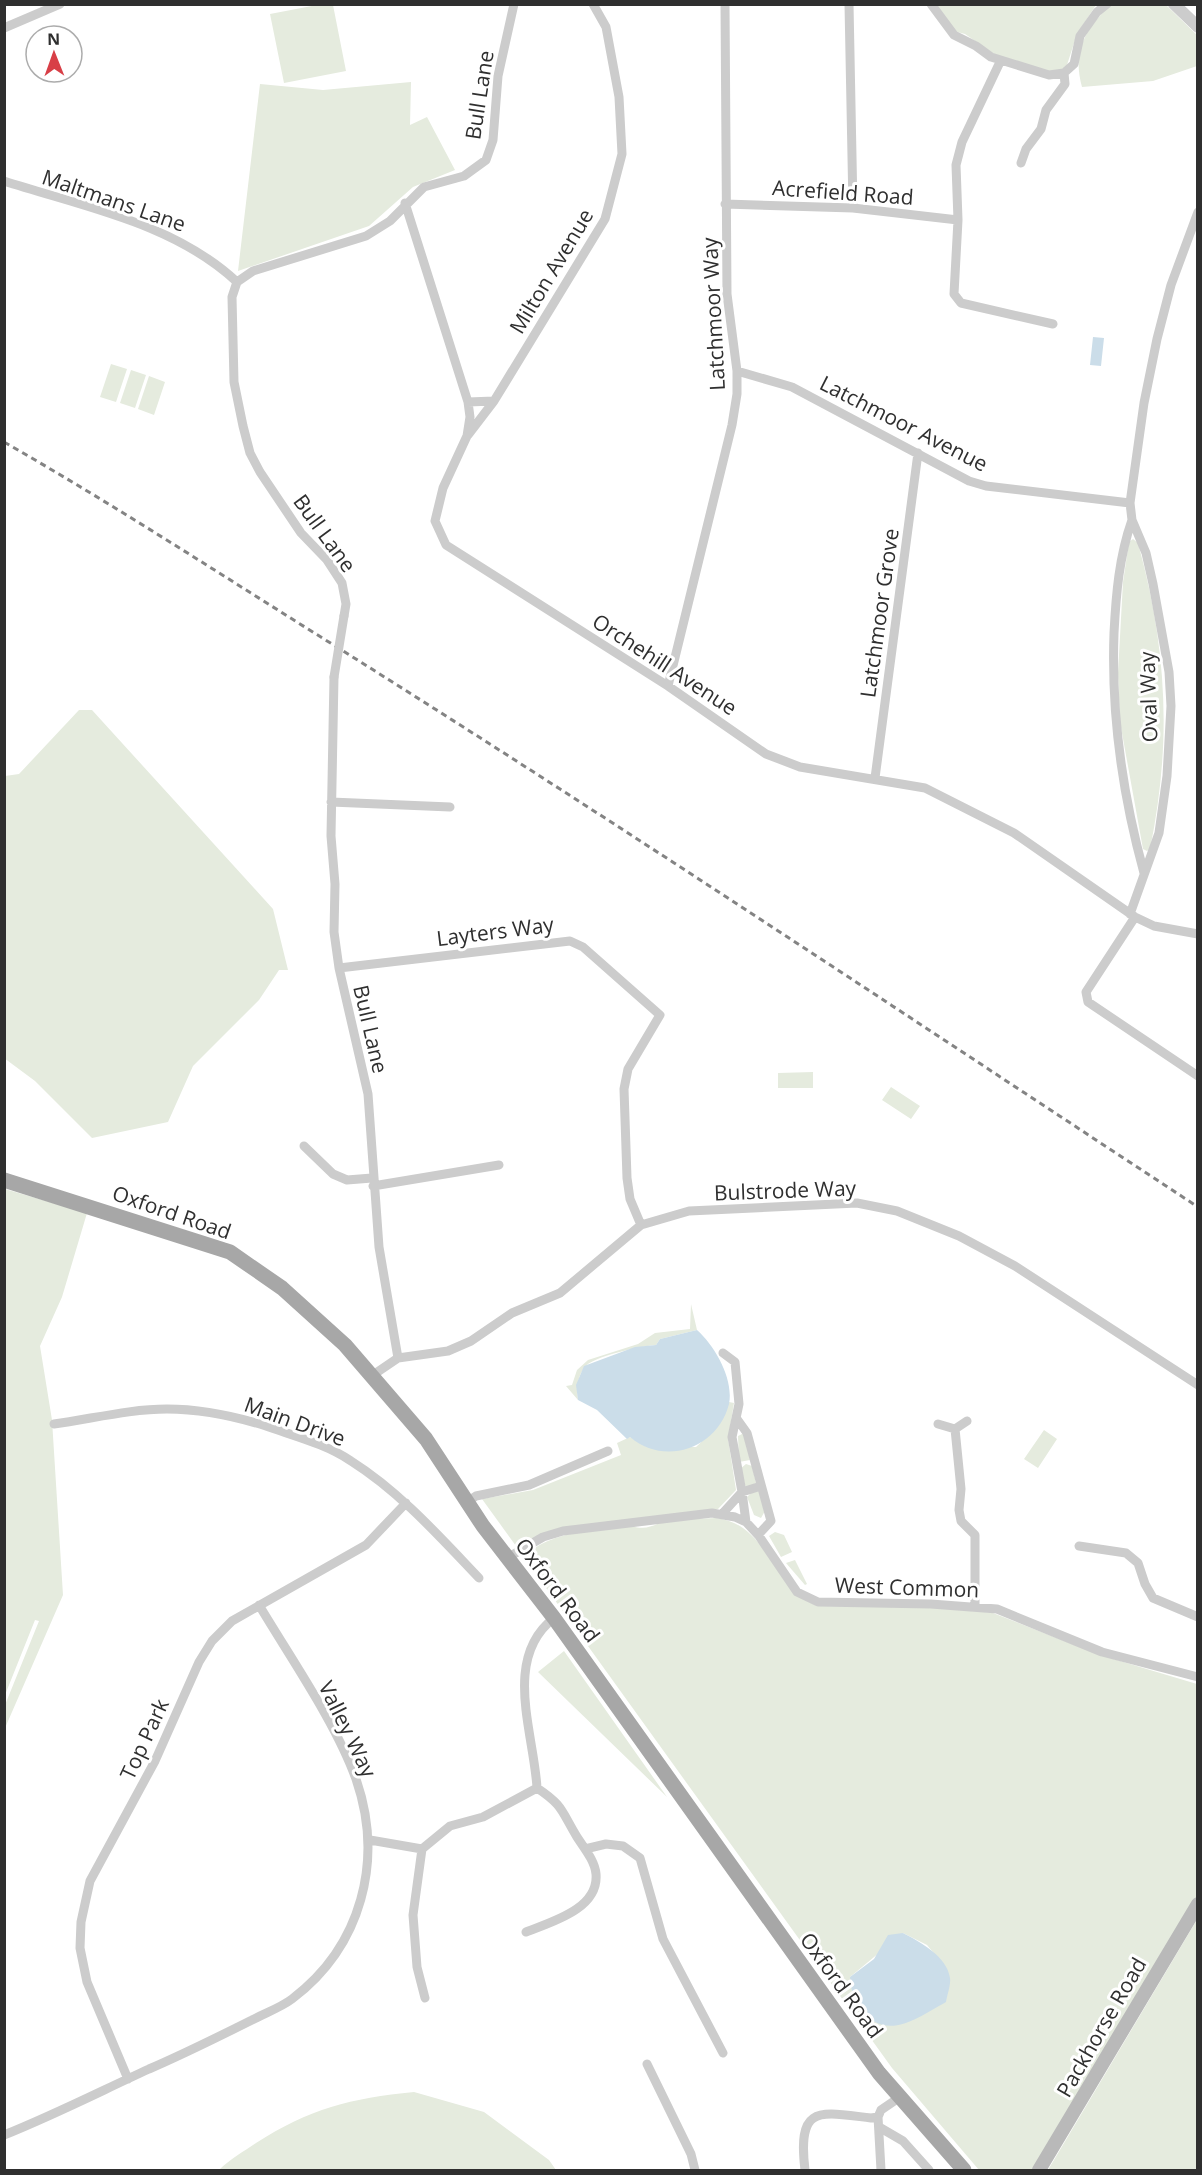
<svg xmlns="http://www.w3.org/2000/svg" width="1202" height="2175" font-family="'Open Sans',sans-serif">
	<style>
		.green { fill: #e5ebde; fill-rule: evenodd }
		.water { fill: #cbdde9 }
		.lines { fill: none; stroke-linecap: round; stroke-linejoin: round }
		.minor { stroke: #ccc; stroke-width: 9 }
		.tertiary { stroke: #ccc; stroke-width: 12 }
		.secondary { stroke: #b9b9b9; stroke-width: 14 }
		.primary { stroke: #a7a7a7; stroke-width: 15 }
		.rail { stroke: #848484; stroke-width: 3; stroke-dasharray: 6 4.5; stroke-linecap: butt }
		.minor-bridge { stroke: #ccc; stroke-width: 9 }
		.labels { text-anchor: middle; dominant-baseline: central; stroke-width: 6; stroke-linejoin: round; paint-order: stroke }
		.street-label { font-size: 21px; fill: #2f2f2f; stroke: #fff }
	</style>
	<rect width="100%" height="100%" fill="#fff"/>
	<path class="green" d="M 317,5 L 333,5 L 346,71 L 284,83 L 270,14 Z
		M 932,5 L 1096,5 L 1077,34 L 1066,68 L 1051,72 L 997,56 L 965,34 L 950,30 Z
		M 1110,5 L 1166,5 L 1197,35 L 1197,66 L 1153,81 L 1082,87 C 1072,51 1085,30 1110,5 Z
		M 411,82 L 410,125 L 427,117 L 455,170 L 413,187 L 369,226 L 238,271 L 260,84 L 323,90 Z
		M 111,364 L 127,369 L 116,402 L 100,397 Z
		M 131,370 L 146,375 L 135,408 L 120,403 Z
		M 149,376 L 165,382 L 154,415 L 138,409 Z
		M 1133,539 L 1138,543 C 1167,649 1172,741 1150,849 L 1147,851 L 1143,849 L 1120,722 L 1118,673 L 1123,582 L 1129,542 Z
		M 79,710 L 92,710 L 273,909 L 288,970 L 279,970 L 259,1000 L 193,1066 L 168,1122 L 92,1138 L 35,1081 L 4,1058 L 5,776 L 19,774 Z
		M 813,1072 L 813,1088 L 778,1088 L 778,1073 Z
		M 891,1087 L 920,1106 L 911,1119 L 882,1100 Z
		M 5,1189 L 87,1213 L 62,1297 L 40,1346 L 52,1420 L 63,1595 L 5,1728 L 5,1705 L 39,1621 L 35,1620 L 5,1695 Z
		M 691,1304 L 697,1330 L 660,1339 L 656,1345 C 642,1346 592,1356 584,1368 C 577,1378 577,1388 578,1400 L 566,1386 L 572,1385 L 577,1370 L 588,1360 L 638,1344 L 655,1333 L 690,1329 Z
		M 729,1402 L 734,1403 L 728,1439 L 736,1490 L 718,1509 L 566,1527 L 516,1546 L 482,1499 L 533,1490 L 621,1455 L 617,1443 L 630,1437 L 647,1447 L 696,1447 L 712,1432 Z
		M 1044,1430 L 1057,1439 L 1038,1468 L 1024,1459 Z
		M 744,1433 L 750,1460 L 739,1462 L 738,1436 Z
		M 746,1464 L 752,1466 L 756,1483 L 746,1488 L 740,1469 Z
		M 754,1490 L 759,1492 L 765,1511 L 761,1518 L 754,1515 L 747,1497 Z
		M 716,1518 C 768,1524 771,1585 817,1606 L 942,1607 L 993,1613 L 1100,1655 L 1197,1684 L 1197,1896 L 1034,2170 L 979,2170 L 892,2068 L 526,1560 C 535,1533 603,1529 628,1525 C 649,1532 651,1524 669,1521 C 684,1518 701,1519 716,1518 ZM 903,1933 L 927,1945 L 942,1963 L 850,1977 Z
		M 775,1532 L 784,1535 L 792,1552 L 781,1557 L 769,1536 Z
		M 795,1560 L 807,1584 L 805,1585 L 786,1563 Z
		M 564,1651 L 667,1797 L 538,1672 Z
		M 1197,1919 L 1197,2170 L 1048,2170 L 1195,1923 Z
		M 414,2092 L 484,2112 L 549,2160 L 556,2170 L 219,2170 C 230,2159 243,2152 256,2143 C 309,2109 351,2098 414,2092 Z"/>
	<path class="water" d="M 1093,337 L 1104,338 L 1101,366 L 1090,365 Z
		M 697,1330 C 715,1346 734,1379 729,1404 C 718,1448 665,1467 630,1437 L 627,1439 L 597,1410 L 578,1400 L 576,1385 L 584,1366 L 635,1347 L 656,1345 L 660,1339 Z
		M 903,1933 C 920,1942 947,1956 950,1978 C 951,1985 947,1995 946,2002 C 919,2017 887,2042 863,2011 C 854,1999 851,1992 850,1977 L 874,1959 L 888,1935 Z"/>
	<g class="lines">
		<path class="minor" d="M 849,4 L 853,208
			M 931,4 L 954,35 L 976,46 L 991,57 L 1049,75 L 1064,73 L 1074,64 L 1080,36 L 1097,12 L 1107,4
			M 4,28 L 60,4
			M 1000,62 L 962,142 L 956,165 L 958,220 L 954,294 L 961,303 L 1053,324
			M 1021,163 L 1026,149 L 1041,129 L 1046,110 L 1065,84 L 1064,73
			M 4,181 C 84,207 174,223 237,282
			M 405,203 L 468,402 L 470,417 L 467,436 L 443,488 L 435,521 L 446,545 L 668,686 L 766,754 L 800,767 L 925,788 L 1014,833 L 1135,917 L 1154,926 L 1198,934
			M 725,204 L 853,208 L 958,220
			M 737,371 L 792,387 L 969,481 L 986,486 L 1130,503
			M 468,402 L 494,401
			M 468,435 L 494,401 L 605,219 L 622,154 L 619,97 L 606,27 L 593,4
			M 1132,520 C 1119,557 1116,594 1114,633 C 1111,716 1122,793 1144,873
			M 344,616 L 346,604 L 342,583 L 327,560 L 301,533 L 260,472 L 250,453 L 243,426 L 234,382 L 232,297 L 237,282 L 253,271 L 366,236 L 390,221 L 424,187 L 464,176 L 486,160 L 493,140 L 498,76 L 514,4
			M 334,677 L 331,836 L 335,884 L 334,932 L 339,968 L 368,1094 L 379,1247 L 398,1358
			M 668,686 L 732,425 L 737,394 L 737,371 L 727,294 L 725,4
			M 875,778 L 918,453
			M 331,802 L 450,807
			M 1130,914 L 1159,833 L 1167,776 L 1171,706 L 1169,672 L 1153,584 L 1146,553 L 1132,520 L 1130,503 L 1144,403 L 1157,339 L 1171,285 L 1198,212
			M 1135,917 L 1086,992 L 1088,1002 L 1198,1076
			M 339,968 L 570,941 L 583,947 L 660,1015 L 628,1069 L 624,1089 L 627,1178 L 630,1199 L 641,1225
			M 304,1146 L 333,1174 L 347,1180 L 372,1178
			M 373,1186 L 499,1165
			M 373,1375 L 398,1358 L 448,1351 L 471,1341 L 512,1313 L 560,1293 L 641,1225 L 689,1211 L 857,1203 L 897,1211 L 959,1236 L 1015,1266 L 1198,1385
			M 737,1419 L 747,1433 L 771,1521 L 758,1535
			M 54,1424 C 91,1419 130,1409 167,1409 C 201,1409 234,1416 266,1426 C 294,1436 326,1444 351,1461 C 400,1492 439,1536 479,1578
			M 938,1424 L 955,1429 L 961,1489 L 959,1510 L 961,1521 L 975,1535 L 975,1606
			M 955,1429 L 967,1421
			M 467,1502 L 476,1496 L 529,1485 L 608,1451
			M 722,1514 L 742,1492 L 732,1437 L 739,1404 L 735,1362 L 723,1353
			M 746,1522 L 742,1492 L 761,1486
			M 1079,1546 L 1126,1553 L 1138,1563 L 1145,1584 L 1153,1598 L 1198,1617
			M 507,1558 L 543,1537 L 563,1531 L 712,1513 L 735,1517 L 746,1522 L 759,1536 L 797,1592 L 818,1602 L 931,1604 L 997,1609 L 1102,1652 L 1198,1677
			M 370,1840 L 422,1849
			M 422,1849 L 450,1826 L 483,1817 L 537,1788 C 534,1733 502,1658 554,1618
			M 422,1849 L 413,1915 L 417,1967 L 425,1998
			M 585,1849 L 606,1844 L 623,1846 L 640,1858 L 663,1939 L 723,2053
			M 526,1932 C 551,1922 599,1909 596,1874 C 595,1861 584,1848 577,1837 C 561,1811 564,1806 537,1788
			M 647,2064 L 691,2154 L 695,2170
			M 128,2079 L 87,1982 L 80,1948 L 81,1922 L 90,1881 L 155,1761 L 199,1662 L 212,1641 L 232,1621 L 366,1545 L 406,1503
			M 879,2127 L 903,2141 L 929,2170
			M 4,2135 C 54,2115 101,2091 149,2069 C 184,2054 218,2037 252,2020 C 265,2013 280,2008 292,1999 C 362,1946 384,1860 356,1779 C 336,1723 290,1657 259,1605
			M 805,2170 C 797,2104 819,2112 871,2118 L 878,2117
			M 881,2170 L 878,2117 L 881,2110 L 900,2097"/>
		<path class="tertiary" d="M 1174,4 L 1198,27"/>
		<path class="secondary" d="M 1039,2170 L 1198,1904"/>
		<path class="primary" d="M 4,1180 L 230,1252 L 282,1288 L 345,1345 L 426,1439 L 483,1526 L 554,1618 L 879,2073 L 964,2170"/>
		<path class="rail" d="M 4,442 C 116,506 223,576 332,644 C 624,827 910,1018 1198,1207"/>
		<path class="minor-bridge" d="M 334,677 L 344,616"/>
	</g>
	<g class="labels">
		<g class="street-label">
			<text transform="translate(479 95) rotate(-81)">Bull Lane</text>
			<text transform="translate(843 192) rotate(4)">Acrefield Road</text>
			<text transform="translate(114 200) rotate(19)">Maltmans Lane</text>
			<text transform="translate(551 271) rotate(-59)">Milton Avenue</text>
			<text transform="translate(713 314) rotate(-93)">Latchmoor Way</text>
			<text transform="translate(904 423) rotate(27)">Latchmoor Avenue</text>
			<text transform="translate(325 533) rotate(54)">Bull Lane</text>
			<text transform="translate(879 613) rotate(-82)">Latchmoor Grove</text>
			<text transform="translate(665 664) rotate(33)">Orchehill Avenue</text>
			<text transform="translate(1148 697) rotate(-92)">Oval Way</text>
			<text transform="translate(495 931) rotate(-7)">Layters Way</text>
			<text transform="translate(371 1029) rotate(77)">Bull Lane</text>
			<text transform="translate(785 1190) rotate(-2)">Bulstrode Way</text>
			<text transform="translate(172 1212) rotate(19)">Oxford Road</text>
			<text transform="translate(295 1421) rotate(20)">Main Drive</text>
			<text transform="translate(907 1587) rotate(2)">West Common</text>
			<text transform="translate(558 1590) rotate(53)">Oxford Road</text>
			<text transform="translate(348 1729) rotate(64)">Valley Way</text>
			<text transform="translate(144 1739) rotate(-65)">Top Park</text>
			<text transform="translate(842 1985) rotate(54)">Oxford Road</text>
			<text transform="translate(1101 2027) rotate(-60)">Packhorse Road</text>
		</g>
	</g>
	<rect width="1202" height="2175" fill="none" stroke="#2f2f2f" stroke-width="12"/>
	<g transform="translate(54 54) rotate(359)"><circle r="28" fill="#ffffff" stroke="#acacac" stroke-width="1.5"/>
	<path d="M0-4.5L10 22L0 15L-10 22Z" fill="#d83f47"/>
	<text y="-9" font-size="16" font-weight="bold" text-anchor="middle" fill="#2f2f2f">N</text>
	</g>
</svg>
